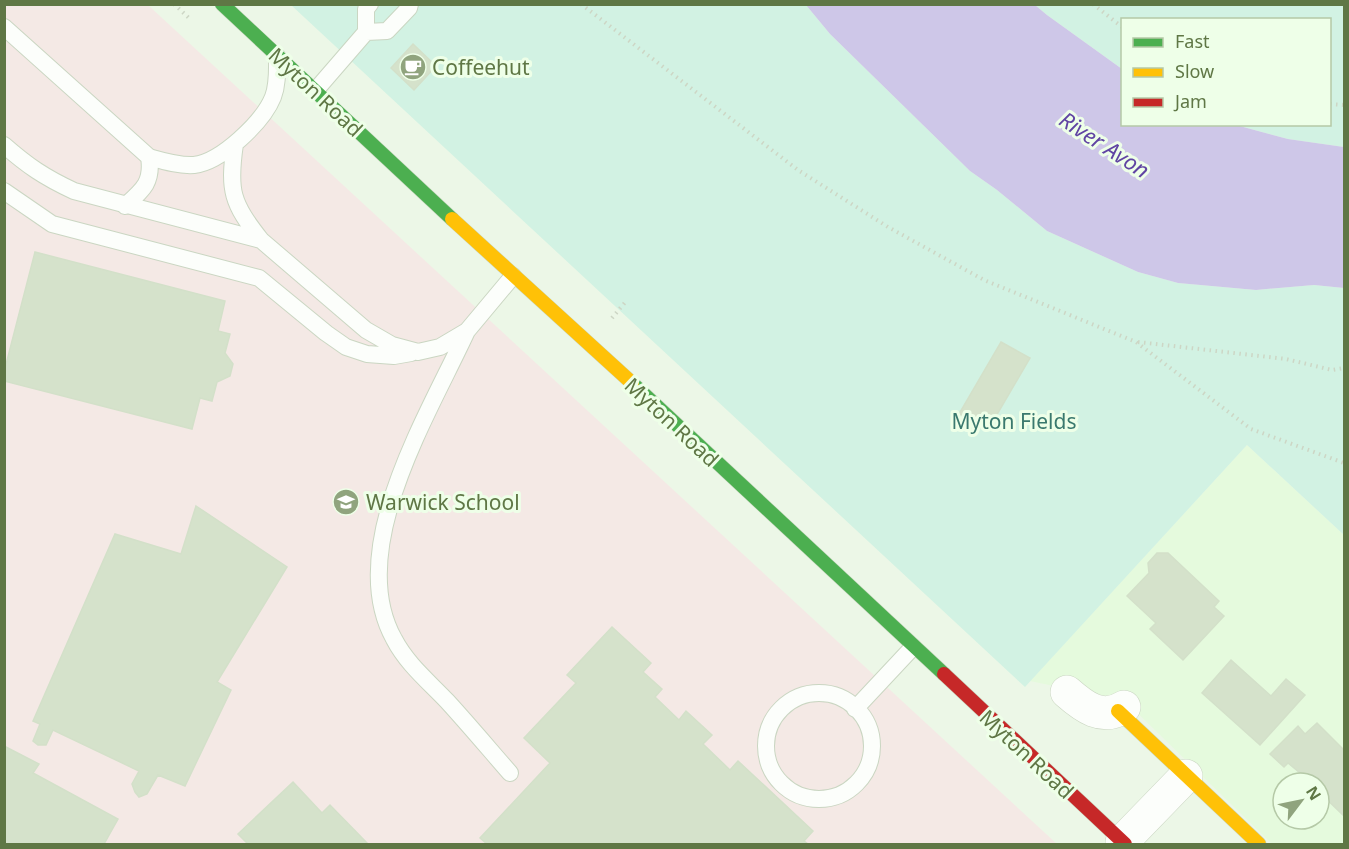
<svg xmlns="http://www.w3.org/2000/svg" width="1349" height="849" font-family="'Noto Sans',sans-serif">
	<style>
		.residential { fill: #e5fadd; fill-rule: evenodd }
		.education { fill: #f4e9e5 }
		.green { fill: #d2f2e3 }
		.water { fill: #cec7e8 }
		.building { fill: #d5e2cb; stroke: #d3e0c9; stroke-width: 1.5 }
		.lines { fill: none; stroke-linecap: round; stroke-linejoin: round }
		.lane-casing { stroke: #cad6c2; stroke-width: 18 }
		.street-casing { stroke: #cad6c2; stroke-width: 34 }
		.fast-casing { stroke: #c9d6c0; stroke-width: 15 }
		.slow-casing { stroke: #c9d6c0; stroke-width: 15 }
		.jam-casing { stroke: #c9d6c0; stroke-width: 15 }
		.path { stroke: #cdd6c5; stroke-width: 4; stroke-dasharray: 1.5 4.5; stroke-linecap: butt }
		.lane { stroke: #fcfefb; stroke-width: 16 }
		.street { stroke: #fcfefb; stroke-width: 33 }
		.fast { stroke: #4caf50; stroke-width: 14 }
		.slow { stroke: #ffc107; stroke-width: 14 }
		.jam { stroke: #c62828; stroke-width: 14 }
		.labels { text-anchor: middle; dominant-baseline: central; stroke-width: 6; stroke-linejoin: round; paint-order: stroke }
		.poi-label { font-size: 21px; fill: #5f7745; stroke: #eeffe8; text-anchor: start }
		.street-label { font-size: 21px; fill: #5f7745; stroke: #eeffe8 }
		.park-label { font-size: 21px; fill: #3a796e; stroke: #eeffe8 }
		.water-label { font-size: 22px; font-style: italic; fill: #6044a3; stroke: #eeffe8 }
	</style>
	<rect width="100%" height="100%" fill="#ecf7e7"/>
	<path class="residential" d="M 1247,445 L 1344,535 L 1344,844 L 1272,844 L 1121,697 L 1092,694 L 1030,681 ZM 1283,783 L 1319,783 L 1319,819 L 1283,819 Z"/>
	<path class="education" d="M 5,4 L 148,5 L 1057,844 L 5,844 Z"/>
	<path class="green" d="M 291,5 L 806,5 L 830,34 L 970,171 L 997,190 L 1047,231 L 1138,272 L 1178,283 L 1256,290 L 1314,285 L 1344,288 L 1344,535 L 1247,445 L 1025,687 Z
		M 1035,5 L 1344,5 L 1344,147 L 1288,139 L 1236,125 L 1330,124 L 1330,20 L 1122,20 L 1122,69 L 1047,15 Z"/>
	<path class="water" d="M 806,5 L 1035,5 L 1047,15 L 1122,69 L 1122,124 L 1236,125 L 1288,139 L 1344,147 L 1344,288 L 1314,285 L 1256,290 L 1178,283 L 1138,272 L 1047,231 L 997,190 L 970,171 L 830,34 Z"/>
	<path class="building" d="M 413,44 L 436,66 L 414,90 L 391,68 Z
		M 35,252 L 225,301 L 218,331 L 230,334 L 225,353 L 233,364 L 230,376 L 217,382 L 212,401 L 200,398 L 192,429 L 4,381 L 4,372 Z
		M 1001,342 L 1030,358 L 988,430 L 959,414 Z
		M 196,506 L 287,567 L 217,682 L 231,690 L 185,786 L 158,775 L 147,794 L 139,797 L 135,792 L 132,784 L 139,771 L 53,730 L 46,745 L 38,745 L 33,741 L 40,724 L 33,721 L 115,534 L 181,554 Z
		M 1157,553 L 1168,553 L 1219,601 L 1214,607 L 1224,616 L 1183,660 L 1150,629 L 1156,623 L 1127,596 L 1149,573 L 1148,563 Z
		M 612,627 L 651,663 L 643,672 L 662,689 L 655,697 L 679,720 L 686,711 L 712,735 L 703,744 L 730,770 L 738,761 L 813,831 L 804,841 L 808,844 L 487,844 L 480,838 L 550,763 L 524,738 L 576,683 L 567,675 Z
		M 1231,660 L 1271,696 L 1286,679 L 1305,695 L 1260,745 L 1202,693 Z
		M 1317,723 L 1344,750 L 1344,816 L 1319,792 L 1319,783 L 1294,783 L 1292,781 L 1300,773 L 1288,763 L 1284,767 L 1270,754 L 1298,726 L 1305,734 Z
		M 4,746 L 39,764 L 33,773 L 118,819 L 104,844 L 4,844 Z
		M 293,782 L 322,813 L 330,805 L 368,844 L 248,844 L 238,834 Z"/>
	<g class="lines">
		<defs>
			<path id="lane" d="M 4,27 L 149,157 C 163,161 179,166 194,165 C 221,162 263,122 273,97 C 278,84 277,70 277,56
				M 366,32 L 387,31 L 409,8 L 410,4
				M 315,91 L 366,32 L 366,9 L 370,4
				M 235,144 C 228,191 232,203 261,240
				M 4,145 C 28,166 44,177 74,191 L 261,240 L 366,330 L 392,345 L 418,352 L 440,347 L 467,331 L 513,276
				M 4,191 L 52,224 L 259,278 L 326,333 L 346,347 L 367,354 L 394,356 L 411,353
				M 125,206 C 143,190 153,182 149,157
				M 467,331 C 429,414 344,549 394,639 C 407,664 428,681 447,701 C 469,725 489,749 510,773
				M766 746a53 53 0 1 1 106 0a53 53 0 1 1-106 0Z
				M 855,709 L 913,647"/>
			<path id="street" d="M 1067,692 C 1084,707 1102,721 1124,707
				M 1122,842 L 1186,776"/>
			<path id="fast" d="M 222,4 L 452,219
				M 632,383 L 944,674"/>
			<path id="slow" d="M 452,219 L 632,383
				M 1118,711 L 1259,844"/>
			<path id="jam" d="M 944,674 L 1125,844"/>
		</defs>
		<use href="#lane" class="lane-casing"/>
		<use href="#street" class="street-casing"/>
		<use href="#fast" class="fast-casing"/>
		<use href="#slow" class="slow-casing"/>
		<use href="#jam" class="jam-casing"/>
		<path class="path" d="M 174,4 L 190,19
			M 581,4 L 798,170 L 888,227 L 984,280 L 1136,342 L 1251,429 L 1344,463
			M 1093,4 L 1122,27
			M 1330,104 L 1344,105
			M 612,318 L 627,300
			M 1138,342 L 1286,359 L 1332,370 L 1344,368"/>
		<use href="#lane" class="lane"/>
		<use href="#street" class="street"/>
		<use href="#fast" class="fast"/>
		<use href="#slow" class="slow"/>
		<use href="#jam" class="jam"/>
	</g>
	<defs>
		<symbol id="cafe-disc" viewBox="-11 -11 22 22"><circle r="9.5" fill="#90a47e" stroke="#eeffe8"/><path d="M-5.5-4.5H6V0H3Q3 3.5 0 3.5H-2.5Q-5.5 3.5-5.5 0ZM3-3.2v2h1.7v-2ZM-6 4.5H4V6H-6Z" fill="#fff"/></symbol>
		<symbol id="school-disc" viewBox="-11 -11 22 22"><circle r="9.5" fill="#90a47e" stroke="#eeffe8"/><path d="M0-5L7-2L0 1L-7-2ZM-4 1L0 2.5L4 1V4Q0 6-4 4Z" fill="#fff"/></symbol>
	</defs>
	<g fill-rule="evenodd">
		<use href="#cafe-disc" x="398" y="52" width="30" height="30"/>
		<use href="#school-disc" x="331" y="487" width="30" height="30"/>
	</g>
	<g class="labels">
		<g class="poi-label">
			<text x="432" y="67">Coffeehut</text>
			<text x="366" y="502">Warwick School</text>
		</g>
		<g class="street-label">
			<text transform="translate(316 92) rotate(43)">Myton Road</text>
			<text transform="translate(672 422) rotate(43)">Myton Road</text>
			<text transform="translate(1027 754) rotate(43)">Myton Road</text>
		</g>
		<g class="park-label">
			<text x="1014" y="421">Myton Fields</text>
		</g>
		<g class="water-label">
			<text transform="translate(1105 144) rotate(33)">River Avon</text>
		</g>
	</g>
	<rect width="1349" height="849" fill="none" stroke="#5f7745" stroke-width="12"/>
	<rect x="1121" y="18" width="210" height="108" fill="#eeffe8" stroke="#b5c9a7" stroke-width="1.5"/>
	<rect x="1133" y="38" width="30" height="9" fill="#4caf50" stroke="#b5c9a7" stroke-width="1.5"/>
	<text x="1175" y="48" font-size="18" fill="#5f7745">Fast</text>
	<rect x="1133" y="68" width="30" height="9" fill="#ffc107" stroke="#b5c9a7" stroke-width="1.5"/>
	<text x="1175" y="78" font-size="18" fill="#5f7745">Slow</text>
	<rect x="1133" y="98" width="30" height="9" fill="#c62828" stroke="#b5c9a7" stroke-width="1.5"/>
	<text x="1175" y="108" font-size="18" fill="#5f7745">Jam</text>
	<g transform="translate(1301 801) rotate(58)"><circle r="28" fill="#eeffe8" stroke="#b5c9a7" stroke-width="1.5"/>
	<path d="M0-4.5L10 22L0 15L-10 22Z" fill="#90a47e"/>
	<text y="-9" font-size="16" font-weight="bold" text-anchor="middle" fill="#5f7745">N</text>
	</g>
</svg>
